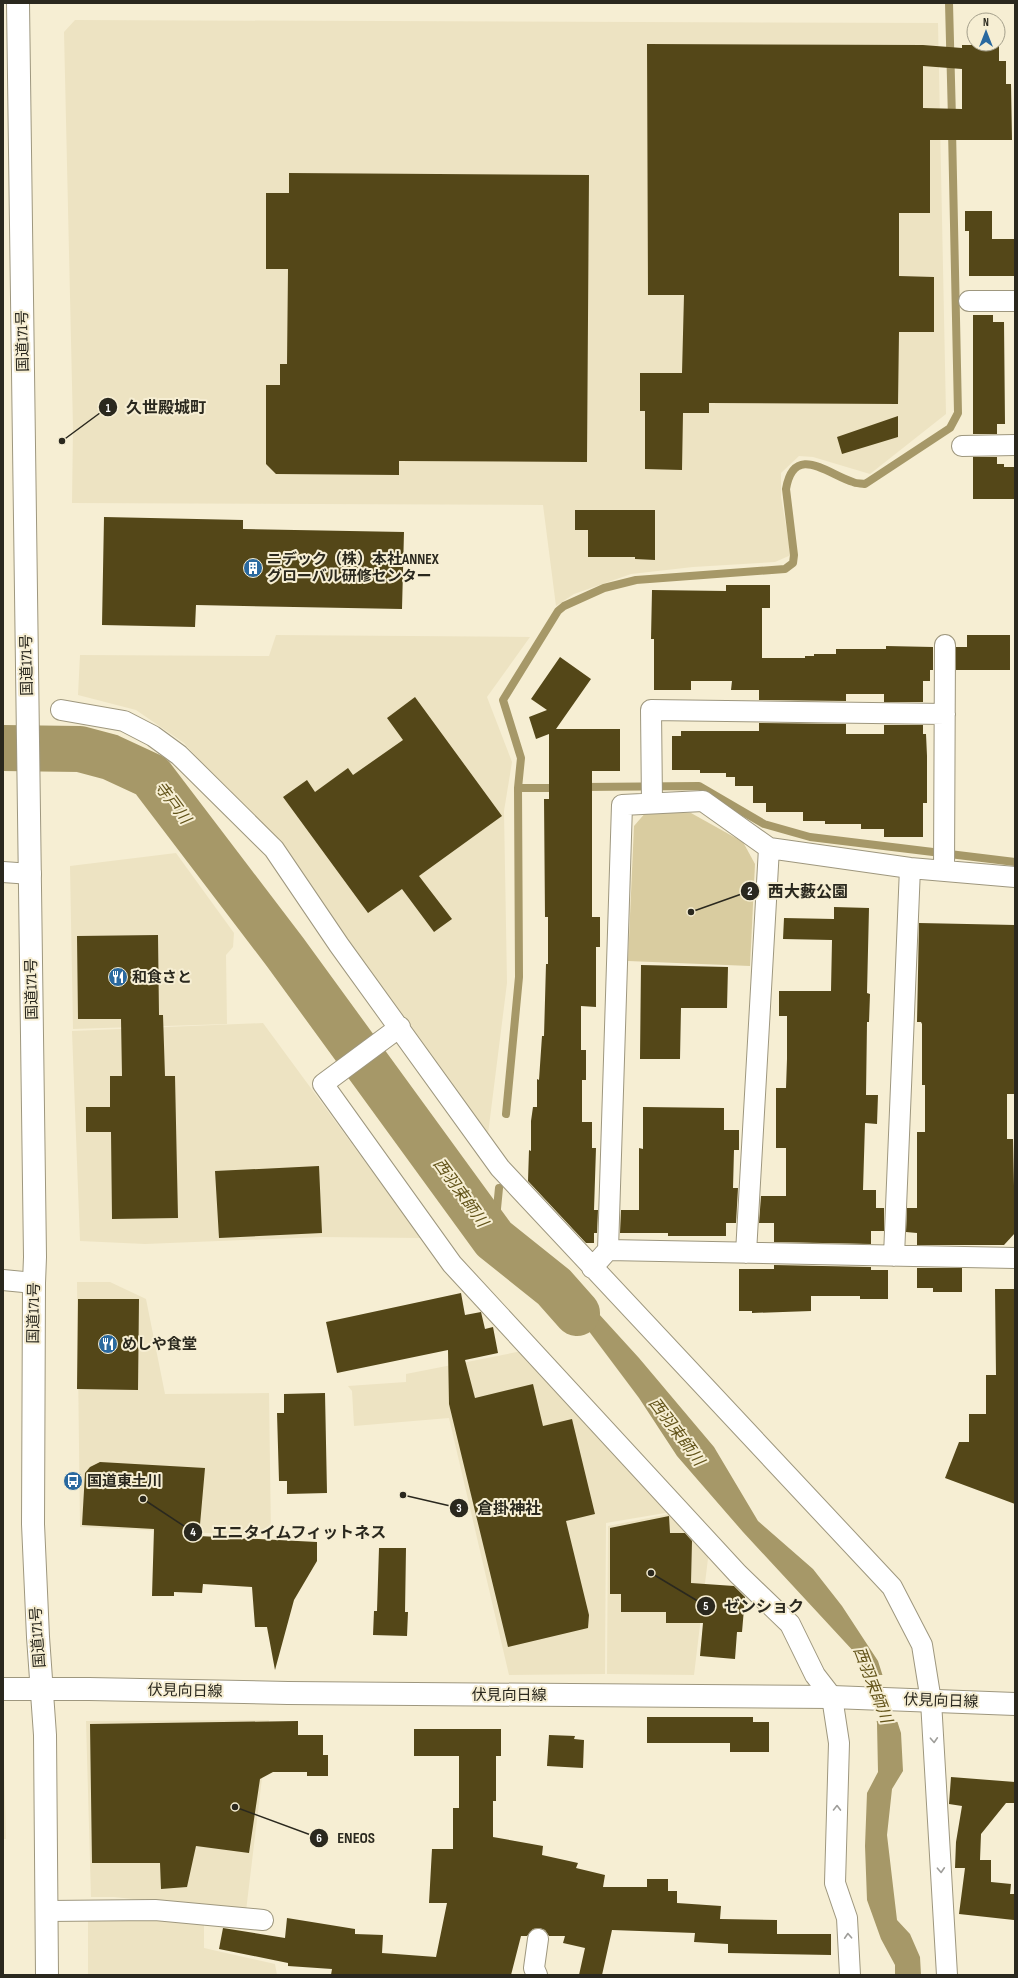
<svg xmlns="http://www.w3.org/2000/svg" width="1018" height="1978" font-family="'Sofia Sans Condensed','Noto Sans JP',sans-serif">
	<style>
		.built { fill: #ede3c2 }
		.green { fill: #d9cca0 }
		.water { fill: #a69868 }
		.pier { fill: #f6eed3 }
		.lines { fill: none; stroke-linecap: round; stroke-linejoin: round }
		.stream { stroke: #a69868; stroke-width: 8 }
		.river { stroke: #a69868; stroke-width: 46 }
		.building { fill: #544718; fill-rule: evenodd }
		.street-casing { stroke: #9e977e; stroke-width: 22 }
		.secondary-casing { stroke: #9e977e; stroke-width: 24 }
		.highway-casing { stroke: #9e977e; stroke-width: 24 }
		.street { stroke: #fff; stroke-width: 20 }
		.secondary { stroke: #fff; stroke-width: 22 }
		.highway { stroke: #fff; stroke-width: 22 }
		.oneway { stroke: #9f9e9a }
		.labels { text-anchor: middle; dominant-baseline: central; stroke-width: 4; stroke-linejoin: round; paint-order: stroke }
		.street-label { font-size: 15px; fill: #2a281e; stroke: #f6eed3 }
		.poi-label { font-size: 15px; font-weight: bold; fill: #2a281e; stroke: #f6eed3; text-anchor: start }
		.water-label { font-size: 16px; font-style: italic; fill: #625319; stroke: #f6eed3 }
		.leader { fill: none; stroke: #2a281e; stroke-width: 1.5 }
		.callout-dot { fill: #2a281e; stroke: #f6eed3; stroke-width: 1.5 }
		.mark-label { font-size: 12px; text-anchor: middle; font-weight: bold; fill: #fff }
		.callout-label { font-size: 16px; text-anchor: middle; font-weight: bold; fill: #2a281e; stroke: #f6eed3; stroke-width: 4; stroke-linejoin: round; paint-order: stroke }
	</style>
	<rect width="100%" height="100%" fill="#f6eed3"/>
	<path class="built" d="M 75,20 L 938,23 L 946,414 L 870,474 L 813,457 L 799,456 L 781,473 L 781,497 L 791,555 L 775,562 L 693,567 L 631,574 L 574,594 L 556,606 L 543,505 L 72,503 L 73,428 L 64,32 Z
		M 276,635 L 530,637 L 487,697 L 512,762 L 504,811 L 507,983 L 488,1134 L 284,854 L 184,743 L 136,710 L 78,695 L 80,655 L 269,656 Z
		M 176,853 L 234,933 L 233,947 L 226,955 L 227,1024 L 73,1029 L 70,866 Z
		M 263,1023 L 421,1238 L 321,1237 L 145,1244 L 80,1241 L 72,1031 Z
		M 77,1282 L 110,1282 L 146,1299 L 165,1394 L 269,1393 L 271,1536 L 80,1527 Z
		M 522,1351 L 671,1512 L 606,1523 L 605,1674 L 509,1675 L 449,1418 L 354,1426 L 352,1391 L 348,1386 L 406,1382 L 406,1374 Z
		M 674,1513 L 709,1550 L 694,1675 L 607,1674 L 608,1526 Z
		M 269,1720 L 246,1911 L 114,1897 L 91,1897 L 86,1721 Z
		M 3,1724 L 6,1839 L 3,1839 Z
		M 88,1916 L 204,1922 L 204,1948 L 275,1964 L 277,1975 L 88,1975 Z"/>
	<path class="green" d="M 647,811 L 691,813 L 743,842 L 755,864 L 750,966 L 628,961 L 634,826 Z"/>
	<path class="water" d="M 536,1266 L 567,1279 L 639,1358 L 714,1447 L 758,1521 L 813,1569 L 842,1606 L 878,1661 L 901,1733 L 903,1771 L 892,1789 L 887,1835 L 897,1920 L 910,1934 L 920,1957 L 921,1975 L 895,1975 L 895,1965 L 881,1939 L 867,1900 L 865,1846 L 867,1793 L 878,1772 L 877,1723 L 867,1672 L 856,1654 L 743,1532 L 677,1456 L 639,1398 L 582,1322 L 551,1290 L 522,1275 Z"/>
	<path class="pier" d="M 865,1675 L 885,1675 L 900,1722 L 875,1721 Z"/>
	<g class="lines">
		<path class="stream" d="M 949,3 L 952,119
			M 583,787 L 699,786 L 764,824 L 810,837 L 1015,862
			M 518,788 L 559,788
			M 506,1114 L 519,977 L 518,788 L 521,758 L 503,700 L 558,611 L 564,606 L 604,588 L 636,580 L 785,569 L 793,563 L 794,555 L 786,489 C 794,442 829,475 853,482 C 856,484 861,483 865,484 L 950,428 L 958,413 L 952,130
			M 494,1239 L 499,1188"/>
		<path class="river" d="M 3,748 L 80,749 L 110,757 L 151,776 L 285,952 L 494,1239 L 554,1287 L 577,1313"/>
	</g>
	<path class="building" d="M 647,44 L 923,45 L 962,48 L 962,45 L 999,45 L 999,61 L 1006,61 L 1006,84 L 1011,84 L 1012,140 L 930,140 L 930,213 L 899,213 L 899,276 L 934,277 L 934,332 L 899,332 L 898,404 L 709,403 L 709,413 L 683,413 L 682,470 L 645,469 L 645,411 L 640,411 L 640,373 L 682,373 L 684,295 L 648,295 ZM 923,66 L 962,69 L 962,109 L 923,108 Z
		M 289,173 L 589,175 L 587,462 L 399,461 L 399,475 L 276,474 L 266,464 L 266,385 L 280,385 L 280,364 L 287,364 L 288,269 L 266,269 L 266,193 L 289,193 Z
		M 965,211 L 992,211 L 992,239 L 1015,239 L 1015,276 L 969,276 L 969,231 L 965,231 Z
		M 973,315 L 993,315 L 993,322 L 1004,322 L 1005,424 L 997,424 L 997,434 L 973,434 Z
		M 898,416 L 898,437 L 842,454 L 837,437 Z
		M 973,457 L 997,457 L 997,464 L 1004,464 L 1004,467 L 1015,467 L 1015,499 L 973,499 Z
		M 575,510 L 655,510 L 655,560 L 635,559 L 635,557 L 588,557 L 588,530 L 575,530 Z
		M 104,517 L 243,520 L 243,529 L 404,532 L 402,609 L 196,605 L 195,627 L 102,625 Z
		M 726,585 L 770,585 L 770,608 L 762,608 L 762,658 L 805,658 L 805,656 L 814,656 L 814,654 L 836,654 L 836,649 L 886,649 L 886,646 L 933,647 L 933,670 L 930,670 L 930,681 L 923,681 L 923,702 L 884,702 L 884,694 L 846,694 L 846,701 L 759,700 L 759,690 L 731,690 L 732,681 L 691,681 L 691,690 L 654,690 L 654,639 L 651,639 L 652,590 L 726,591 Z
		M 967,635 L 1010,635 L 1010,670 L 956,670 L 956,647 L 967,647 Z
		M 560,657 L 591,679 L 556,729 L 620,729 L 620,771 L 592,771 L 592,917 L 600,917 L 600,947 L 596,947 L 596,1007 L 581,1006 L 581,1050 L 586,1050 L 586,1080 L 582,1080 L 582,1122 L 592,1122 L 592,1148 L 596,1148 L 594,1210 L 598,1210 L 597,1233 L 594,1233 L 594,1243 L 586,1243 L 528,1181 L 529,1150 L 531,1151 L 531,1121 L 533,1107 L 537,1107 L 537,1079 L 539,1080 L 542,1036 L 544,1036 L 546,964 L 548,964 L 548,917 L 545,917 L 544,799 L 549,799 L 549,734 L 536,739 L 529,717 L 547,710 L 531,699 Z
		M 415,697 L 502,816 L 419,876 L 452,919 L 434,932 L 402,889 L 368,913 L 283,797 L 307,780 L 315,792 L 348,768 L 353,775 L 403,740 L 387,718 Z
		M 759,723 L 846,724 L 846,734 L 884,734 L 884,725 L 923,725 L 923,734 L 926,734 L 927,756 L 927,803 L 923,803 L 923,837 L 884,837 L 884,829 L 861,829 L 861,824 L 825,824 L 825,821 L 803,821 L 803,812 L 766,812 L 766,803 L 753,803 L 753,786 L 735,786 L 735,777 L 726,777 L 726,773 L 700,773 L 700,770 L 672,770 L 672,736 L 681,736 L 681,731 L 759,731 Z
		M 834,907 L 869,908 L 867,993 L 870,994 L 869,1022 L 867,1022 L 866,1095 L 878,1095 L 877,1124 L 865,1123 L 863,1190 L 876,1190 L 876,1208 L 884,1208 L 884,1231 L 871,1231 L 871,1244 L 774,1242 L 774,1223 L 759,1223 L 761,1196 L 786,1196 L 786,1148 L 776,1148 L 776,1088 L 786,1088 L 787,1059 L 787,1016 L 779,1016 L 779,991 L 831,991 L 832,940 L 783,939 L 784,918 L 834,919 Z
		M 919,923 L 1015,925 L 1015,1094 L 1007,1094 L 1007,1139 L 1013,1139 L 1015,1233 L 1004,1245 L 917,1245 L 917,1233 L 906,1232 L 907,1208 L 917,1208 L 917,1132 L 925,1132 L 925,1085 L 922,1085 L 922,1024 L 921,1022 L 917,1022 Z
		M 158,935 L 159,1015 L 163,1015 L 165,1076 L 175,1076 L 178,1218 L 112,1219 L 111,1132 L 86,1132 L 86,1107 L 110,1107 L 110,1076 L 122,1076 L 121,1019 L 78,1019 L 77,936 Z
		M 641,965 L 728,967 L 727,1008 L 681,1008 L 680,1059 L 640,1059 Z
		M 643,1107 L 724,1108 L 724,1130 L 739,1130 L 739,1150 L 734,1150 L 733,1188 L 738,1188 L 736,1223 L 726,1223 L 726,1236 L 668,1236 L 668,1233 L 620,1233 L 621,1210 L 639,1210 L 639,1148 L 643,1149 Z
		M 319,1166 L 322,1233 L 219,1238 L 215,1171 Z
		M 774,1265 L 871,1267 L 871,1270 L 888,1270 L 888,1299 L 860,1299 L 860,1296 L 811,1296 L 811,1311 L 752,1313 L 752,1311 L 739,1311 L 739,1269 L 774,1269 Z
		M 917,1268 L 962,1268 L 962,1292 L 933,1292 L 933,1288 L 917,1288 Z
		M 995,1289 L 1015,1289 L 1015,1504 L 945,1478 L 959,1442 L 969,1442 L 969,1414 L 986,1414 L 986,1375 L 996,1375 Z
		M 461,1293 L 465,1315 L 481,1312 L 485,1329 L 493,1327 L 498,1353 L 465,1360 L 475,1398 L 533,1384 L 543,1426 L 572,1419 L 595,1514 L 566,1521 L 589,1615 L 588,1628 L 508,1647 L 449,1404 L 448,1350 L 337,1373 L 326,1322 Z
		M 78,1299 L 139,1299 L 138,1390 L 77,1389 Z
		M 325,1393 L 327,1493 L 287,1494 L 287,1481 L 279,1481 L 277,1413 L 284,1413 L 284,1394 Z
		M 100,1462 L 205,1468 L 199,1536 L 317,1542 L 317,1561 L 294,1600 L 275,1670 L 267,1627 L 255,1627 L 252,1587 L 203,1584 L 202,1593 L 174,1592 L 174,1596 L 152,1596 L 154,1529 L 82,1525 L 85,1473 L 90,1467 Z
		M 669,1516 L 670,1533 L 685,1533 L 692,1541 L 691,1583 L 734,1586 L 745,1597 L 742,1632 L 737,1632 L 735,1659 L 700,1656 L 703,1623 L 666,1623 L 666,1612 L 621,1612 L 621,1594 L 610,1594 L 610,1528 Z
		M 379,1548 L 406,1548 L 405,1612 L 408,1612 L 407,1636 L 373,1635 L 374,1611 L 377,1611 Z
		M 647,1717 L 753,1717 L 753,1722 L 769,1722 L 769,1752 L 730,1752 L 730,1743 L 647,1743 Z
		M 298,1721 L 298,1735 L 323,1735 L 323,1755 L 328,1755 L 328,1776 L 307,1776 L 307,1772 L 273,1772 L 260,1779 L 249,1853 L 196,1846 L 187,1887 L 161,1889 L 160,1863 L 92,1863 L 90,1724 Z
		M 414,1729 L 501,1729 L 501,1756 L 496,1756 L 496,1801 L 493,1801 L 493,1837 L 543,1846 L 542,1855 L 578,1863 L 576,1868 L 605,1875 L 603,1887 L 647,1887 L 647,1879 L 668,1879 L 668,1891 L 677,1891 L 677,1903 L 721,1906 L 720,1919 L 777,1920 L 777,1934 L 831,1934 L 831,1955 L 728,1953 L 728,1944 L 694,1942 L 695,1933 L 612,1930 L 602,1975 L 579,1975 L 585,1948 L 563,1943 L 565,1936 L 549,1936 L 545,1930 L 539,1928 L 533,1929 L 527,1936 L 521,1936 L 511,1975 L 331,1975 L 332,1969 L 288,1966 L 288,1963 L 219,1949 L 223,1928 L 285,1938 L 287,1918 L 355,1929 L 355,1934 L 383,1935 L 382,1953 L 436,1957 L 447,1903 L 429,1903 L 432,1849 L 453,1849 L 453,1808 L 459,1808 L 459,1756 L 414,1756 Z
		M 549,1735 L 575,1736 L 574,1739 L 584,1740 L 583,1768 L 547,1766 Z
		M 951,1777 L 1015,1782 L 1015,1803 L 1006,1803 L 981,1834 L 980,1860 L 991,1860 L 991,1882 L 1011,1884 L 1010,1894 L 1015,1894 L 1014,1920 L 959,1914 L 965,1868 L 955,1868 L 956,1842 L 962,1806 L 949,1804 Z"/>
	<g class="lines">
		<defs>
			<path id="street" d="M 969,301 L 1015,301
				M 962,446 L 1015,445
				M 61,710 L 124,721 L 153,736 L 179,755 L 274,849 L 339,945 L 500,1168 L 892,1587 L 922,1645 L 931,1701 L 947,1975
				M 652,803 L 651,710 L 945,714
				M 944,871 L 945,645
				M 3,872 L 31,874
				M 400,1027 L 323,1084 L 452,1264 L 738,1574 L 790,1624 L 815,1675 L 832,1697 L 839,1743 L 835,1883 L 847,1918 L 850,1975
				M 608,1250 L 1015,1258
				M 746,1253 L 769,848
				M 894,1256 L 910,868
				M 592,1268 L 608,1250 L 622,805 L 703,801 L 769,848 L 910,868 L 1015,877
				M 3,1280 L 34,1283
				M 47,1911 L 155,1910 L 263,1920
				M 537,1975 L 534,1968 L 538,1939"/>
			<path id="secondary" d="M 3,1689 L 89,1689 L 288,1693 L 832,1697 L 1015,1704"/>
			<path id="highway" d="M 18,3 L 35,1257 L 34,1283 L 33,1524 L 38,1637 L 45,1735 L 47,1975"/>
		</defs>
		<use href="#street" class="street-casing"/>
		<use href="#secondary" class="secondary-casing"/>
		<use href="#highway" class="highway-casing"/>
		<use href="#street" class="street"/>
		<use href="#secondary" class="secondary"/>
		<use href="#highway" class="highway"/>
	</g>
	<defs><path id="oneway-chevron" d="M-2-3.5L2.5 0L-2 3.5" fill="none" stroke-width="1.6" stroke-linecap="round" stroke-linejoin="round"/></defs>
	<g class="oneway">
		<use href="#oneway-chevron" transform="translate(934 1740) rotate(87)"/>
		<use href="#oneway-chevron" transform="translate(837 1808) rotate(-89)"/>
		<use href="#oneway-chevron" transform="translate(941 1870) rotate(87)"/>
		<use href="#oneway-chevron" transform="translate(848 1936) rotate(-93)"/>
	</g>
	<defs>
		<symbol id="building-disc" viewBox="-11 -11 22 22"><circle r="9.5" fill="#2a699f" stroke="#f6eed3"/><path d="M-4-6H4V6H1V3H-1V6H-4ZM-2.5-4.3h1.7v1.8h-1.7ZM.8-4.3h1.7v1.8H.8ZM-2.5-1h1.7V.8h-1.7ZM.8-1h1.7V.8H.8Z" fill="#fff"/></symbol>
		<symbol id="restaurant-disc" viewBox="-11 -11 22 22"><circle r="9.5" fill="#2a699f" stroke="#f6eed3"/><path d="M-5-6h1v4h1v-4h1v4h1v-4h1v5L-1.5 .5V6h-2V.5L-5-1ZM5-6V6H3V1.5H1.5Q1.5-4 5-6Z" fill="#fff"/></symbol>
		<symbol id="bus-disc" viewBox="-11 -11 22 22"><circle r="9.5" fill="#2a699f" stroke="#f6eed3"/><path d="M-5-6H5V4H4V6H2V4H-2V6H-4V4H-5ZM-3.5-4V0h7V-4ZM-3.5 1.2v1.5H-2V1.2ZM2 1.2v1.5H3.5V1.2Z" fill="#fff"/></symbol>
	</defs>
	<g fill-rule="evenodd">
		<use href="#building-disc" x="242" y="557" width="22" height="22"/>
		<use href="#restaurant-disc" x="107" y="966" width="22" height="22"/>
		<use href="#restaurant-disc" x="97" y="1333" width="22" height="22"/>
		<use href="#bus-disc" x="62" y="1470" width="22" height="22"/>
	</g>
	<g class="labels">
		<g class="street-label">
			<text transform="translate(23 341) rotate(-91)">国道171号</text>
			<text transform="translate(27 665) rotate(-91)">国道171号</text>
			<text transform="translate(32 989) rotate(-91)">国道171号</text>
			<text transform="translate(34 1313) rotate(-89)">国道171号</text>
			<text transform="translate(38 1637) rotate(-94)">国道171号</text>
			<text transform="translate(185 1691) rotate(1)">伏見向日線</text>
			<text x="509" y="1695">伏見向日線</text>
			<text transform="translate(941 1701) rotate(2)">伏見向日線</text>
		</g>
		<g class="poi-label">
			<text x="267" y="559">ニデック（株）本社ANNEX<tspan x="267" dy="17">グローバル研修センター</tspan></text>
			<text x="132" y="977">和食さと</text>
			<text x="122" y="1344">めしや食堂</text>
			<text x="87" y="1481">国道東土川</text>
		</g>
		<g class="water-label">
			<text transform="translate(172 803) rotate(53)">寺戸川</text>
			<text transform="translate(460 1193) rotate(54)">西羽束師川</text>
			<text transform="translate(676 1432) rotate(53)">西羽束師川</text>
			<text transform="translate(872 1685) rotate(69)">西羽束師川</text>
		</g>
	</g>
	<path class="leader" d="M62 441L108 407M691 912L750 891M403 1495L459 1508M143 1499L193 1532M651 1573L706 1606M235 1807L319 1838"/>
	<g class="callout-dot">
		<circle cx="62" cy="441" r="4"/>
		<circle cx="691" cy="912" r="4"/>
		<circle cx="403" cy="1495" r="4"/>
		<circle cx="143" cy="1499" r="4"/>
		<circle cx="651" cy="1573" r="4"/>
		<circle cx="235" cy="1807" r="4"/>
		<circle cx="108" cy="407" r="10"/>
		<circle cx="750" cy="891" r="10"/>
		<circle cx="459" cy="1508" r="10"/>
		<circle cx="193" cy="1532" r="10"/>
		<circle cx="706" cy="1606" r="10"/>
		<circle cx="319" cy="1838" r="10"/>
	</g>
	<g class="mark-label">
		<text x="108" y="412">1</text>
		<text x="750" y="895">2</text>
		<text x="459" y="1512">3</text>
		<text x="193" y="1536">4</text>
		<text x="706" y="1610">5</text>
		<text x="319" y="1842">6</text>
	</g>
	<g class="callout-label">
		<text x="166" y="413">久世殿城町</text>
		<text x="808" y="897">西大藪公園</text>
		<text x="509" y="1514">倉掛神社</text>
		<text x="299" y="1538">エニタイムフィットネス</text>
		<text x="764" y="1612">ゼンショク</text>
		<text x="356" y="1843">ENEOS</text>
	</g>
	<rect width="1018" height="1978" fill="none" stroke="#2a281e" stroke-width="8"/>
	<g transform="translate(986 32)"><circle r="19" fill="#f6eed3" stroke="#a49f8b"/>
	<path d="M0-3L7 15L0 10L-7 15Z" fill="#2a699f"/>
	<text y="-6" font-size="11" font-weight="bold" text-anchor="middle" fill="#2a281e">N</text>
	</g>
</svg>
